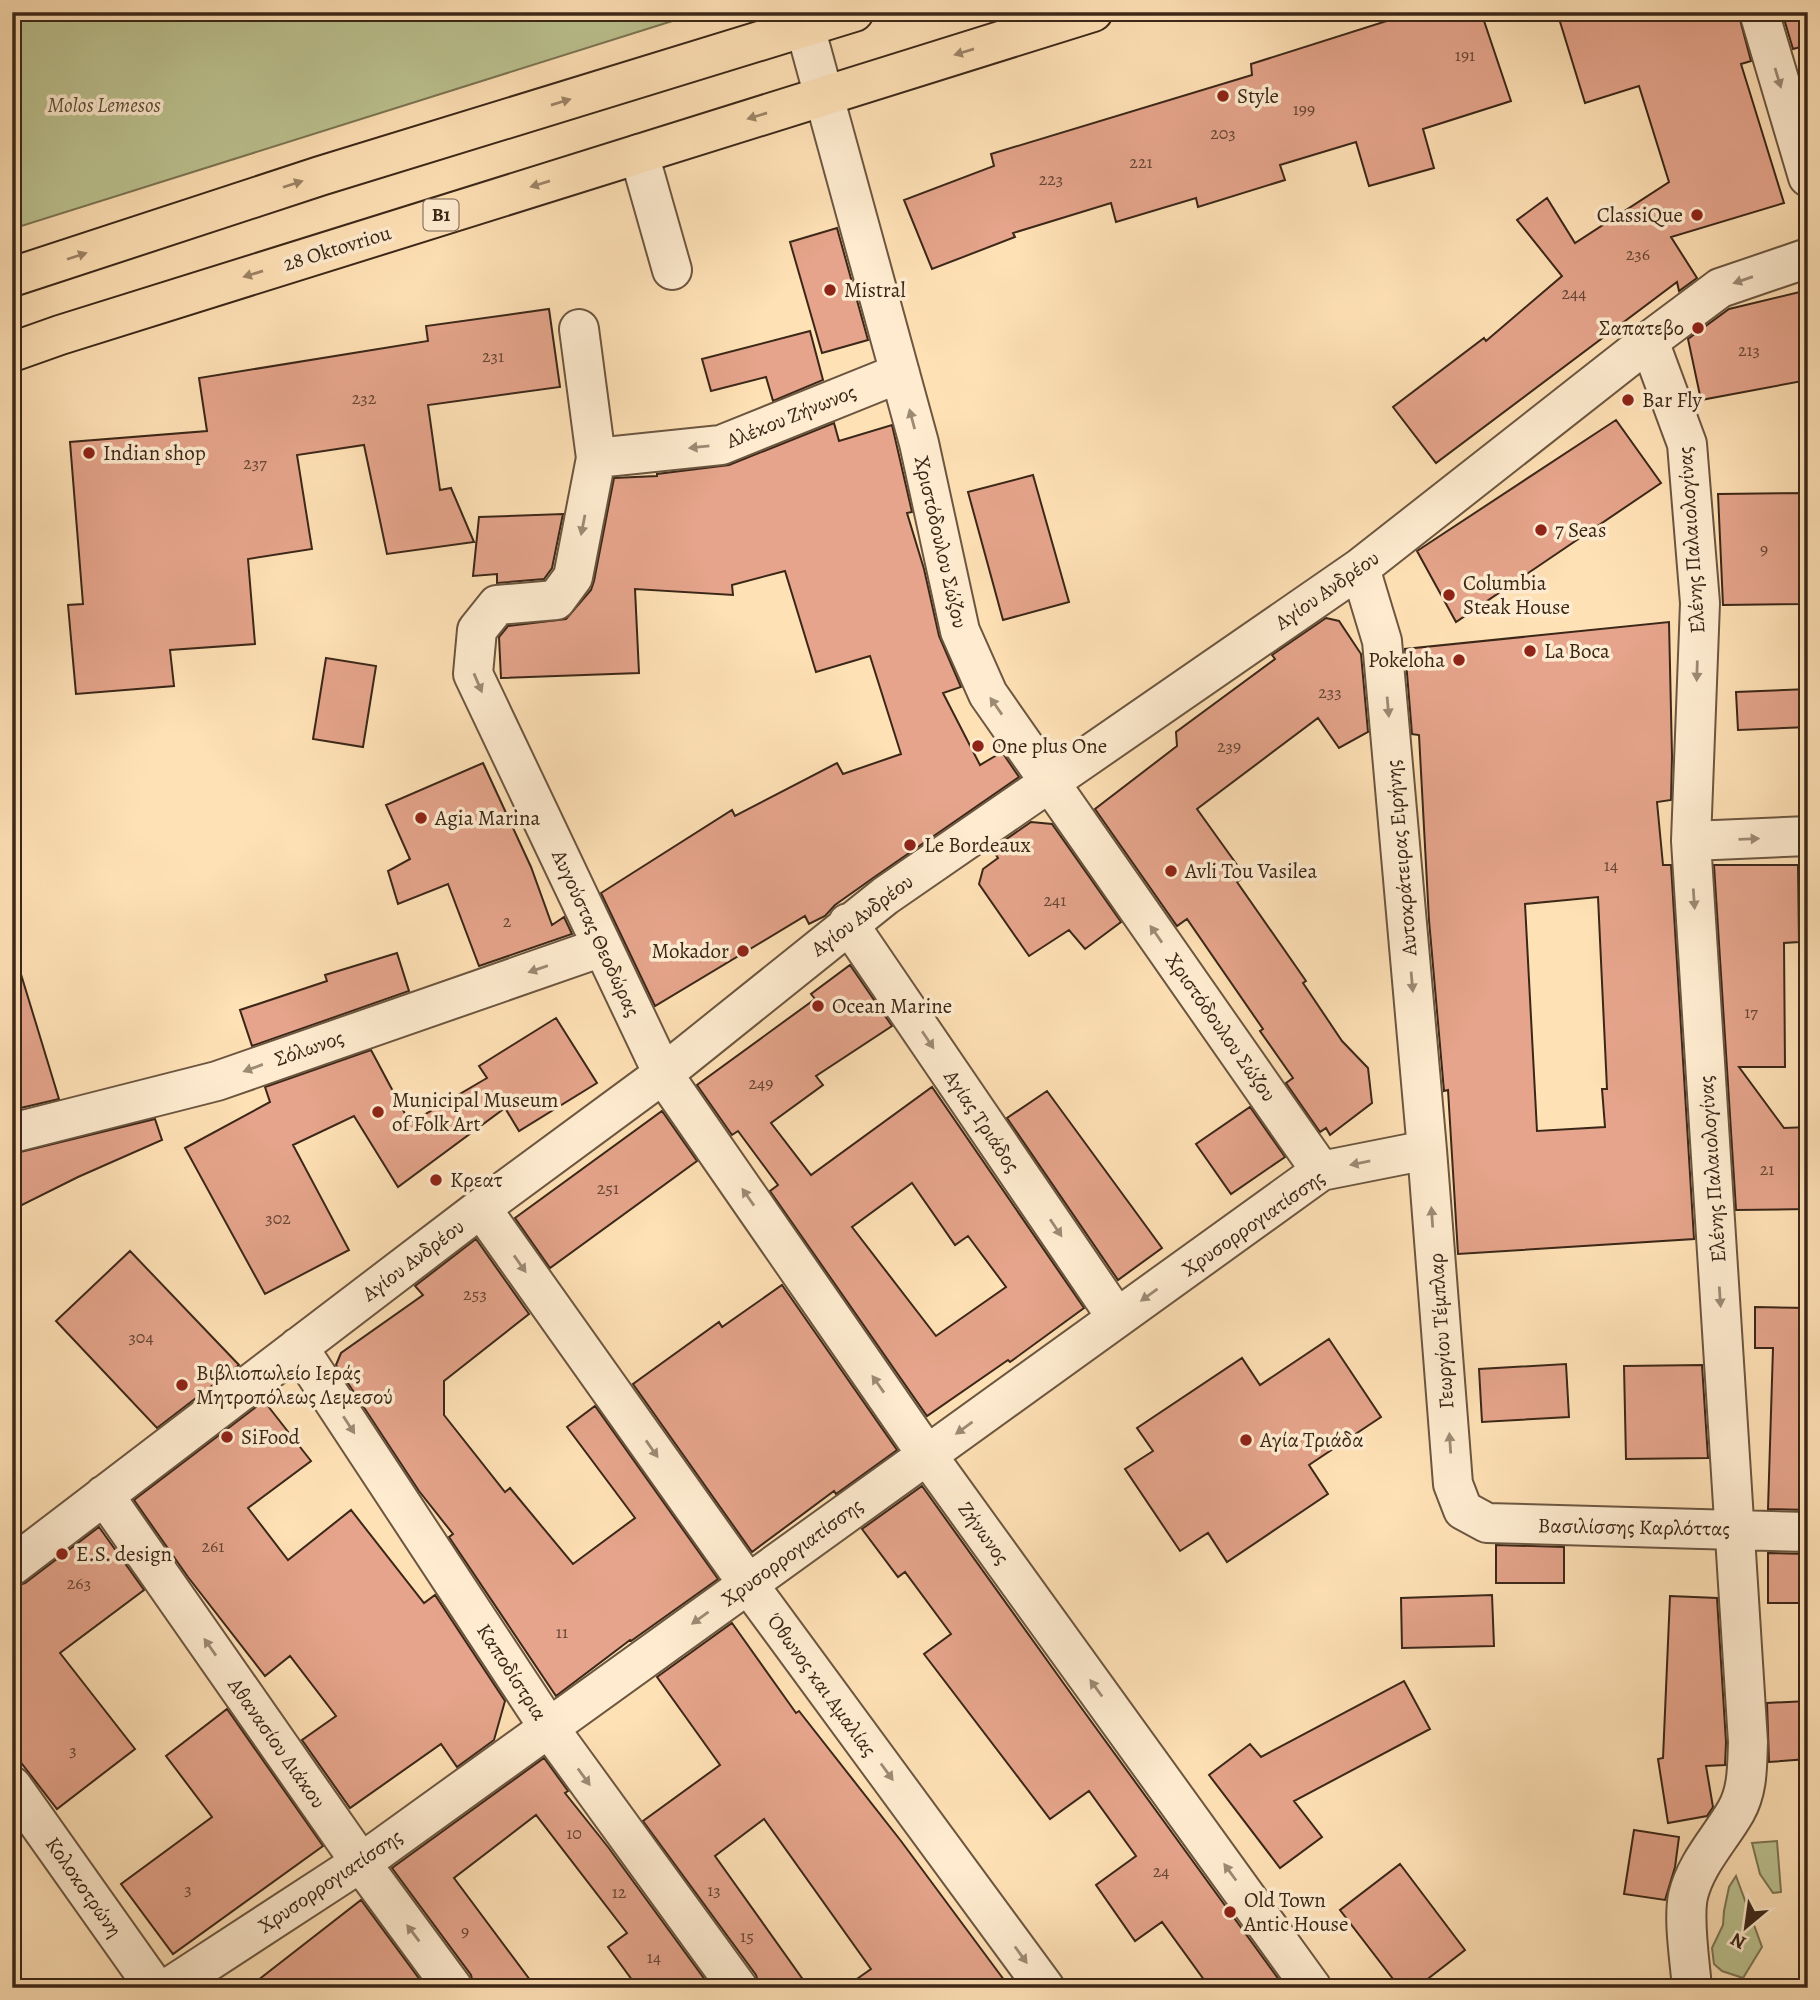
<svg xmlns="http://www.w3.org/2000/svg" width="1820" height="2000" font-family="Alegreya,serif">
	<style>
		.green { fill: #bcc391; stroke: #7c7554; stroke-width: 2 }
		.building { fill: #e5a48b; stroke: #3b2718; stroke-width: 2; fill-rule: evenodd }
		.lines { fill: none; stroke-linecap: round; stroke-linejoin: round }
		.minor-casing { stroke: #6c5640; stroke-width: 42 }
		.major-casing { stroke: #3b2718; stroke-width: 42 }
		.minor { stroke: #ffecd0; stroke-width: 38 }
		.major { stroke: #ffe1b6; stroke-width: 38 }
		.oneway { fill: #9d8467 }
		.oneway2 { fill: #9d8a74 }
		.poi-dot { fill: #8f2418; stroke: #ffecd0; stroke-width: 2.5 }
		.labels { text-anchor: middle; dominant-baseline: central; stroke-width: 7; stroke-linejoin: round; paint-order: stroke }
		.number-label { font-size: 18px; fill: #664635 }
		.shield { fill: #ffecd0; stroke: #76624f; stroke-width: 2 }
		.shield-label { font-size: 19px; font-weight: bold; fill: #3b2718 }
		.poi-label { font-size: 21px; fill: #3b2718; stroke: #ffecd0; text-anchor: start }
		.park-label { font-size: 21px; font-style: italic; fill: #5b4e36; stroke: #ffecd0 }
		.street-label { font-size: 21px; fill: #3b2718; stroke: #ffecd0 }
	</style>
	<rect width="100%" height="100%" fill="#ffe1b6"/>
	<filter id="stains"><feTurbulence type="fractalNoise" baseFrequency=".00286" numOctaves="4"/><feColorMatrix values="0 0 0 0 .2 0 0 0 0 .09 0 0 0 0 .02 0 0 0 .5 -.17"/></filter>
	<radialGradient id="worn" r=".72"><stop offset=".6" stop-color="#630" stop-opacity="0"/><stop offset="1" stop-color="#630" stop-opacity=".3"/></radialGradient>
	<path class="green" d="M 12,12 L 701,12 L 12,229 Z
		M 1777,1841 L 1781,1892 L 1773,1893 L 1760,1874 L 1752,1843 Z
		M 1736,1876 L 1762,1947 L 1743,1978 L 1722,1971 L 1714,1964 L 1712,1948 L 1723,1925 L 1724,1911 L 1729,1887 Z"/>
	<path class="building" d="M 1415,12 L 1481,12 L 1511,101 L 1423,129 L 1434,168 L 1369,186 L 1356,142 L 1280,165 L 1285,180 L 1198,207 L 1196,198 L 1116,222 L 1111,203 L 1013,233 L 1015,237 L 932,269 L 904,200 L 994,166 L 991,154 L 1252,75 L 1251,64 Z
		M 1557,12 L 1738,12 L 1751,61 L 1741,64 L 1784,203 L 1671,237 L 1697,278 L 1679,291 L 1677,282 L 1436,463 L 1393,407 L 1484,338 L 1486,341 L 1562,276 L 1517,220 L 1547,198 L 1575,243 L 1669,182 L 1639,86 L 1585,103 Z
		M 1782,12 L 1808,12 L 1808,45 L 1793,49 Z
		M 837,228 L 868,340 L 822,353 L 790,242 Z
		M 1808,290 L 1808,380 L 1701,400 L 1688,339 L 1729,309 Z
		M 549,309 L 560,387 L 428,405 L 440,490 L 451,488 L 474,542 L 387,554 L 364,445 L 297,455 L 312,549 L 248,559 L 255,644 L 170,650 L 174,686 L 76,694 L 68,605 L 83,604 L 70,442 L 207,431 L 199,378 L 428,341 L 426,326 Z
		M 810,331 L 823,380 L 773,401 L 766,377 L 711,391 L 702,359 Z
		M 1616,420 L 1661,483 L 1456,622 L 1417,551 Z
		M 834,423 L 839,441 L 892,425 L 912,512 L 907,513 L 924,569 L 939,636 L 961,687 L 943,693 L 980,765 L 1002,752 L 1019,777 L 873,878 L 835,905 L 825,916 L 809,924 L 805,916 L 655,1006 L 601,893 L 732,810 L 735,816 L 837,763 L 843,774 L 901,754 L 870,656 L 816,672 L 785,571 L 732,585 L 733,595 L 635,589 L 639,673 L 501,678 L 499,637 L 508,626 L 566,619 L 591,590 L 594,581 L 614,478 L 657,476 L 657,474 L 729,465 Z
		M 1033,475 L 1069,602 L 1003,620 L 968,492 Z
		M 1808,493 L 1808,604 L 1723,605 L 1718,494 Z
		M 563,514 L 552,568 L 544,579 L 497,583 L 497,574 L 473,576 L 479,517 Z
		M 1326,618 L 1339,621 L 1361,654 L 1368,732 L 1339,748 L 1318,718 L 1197,809 L 1245,876 L 1237,882 L 1306,981 L 1303,983 L 1342,1041 L 1368,1068 L 1372,1103 L 1330,1135 L 1326,1128 L 1320,1132 L 1286,1083 L 1293,1078 L 1260,1031 L 1263,1029 L 1187,919 L 1177,926 L 1095,809 L 1177,746 L 1176,732 L 1275,659 L 1272,655 Z
		M 1669,622 L 1672,756 L 1671,800 L 1657,802 L 1663,865 L 1671,865 L 1694,1239 L 1458,1254 L 1448,1090 L 1444,1091 L 1429,920 L 1419,735 L 1412,734 L 1405,649 ZM 1598,897 L 1607,1089 L 1602,1089 L 1605,1127 L 1537,1131 L 1525,904 Z
		M 326,658 L 376,666 L 363,747 L 313,739 Z
		M 1808,689 L 1808,727 L 1738,730 L 1736,692 Z
		M 483,763 L 531,867 L 552,925 L 564,917 L 572,934 L 479,966 L 448,884 L 398,904 L 388,871 L 410,859 L 386,805 Z
		M 1031,822 L 1052,824 L 1121,922 L 1085,949 L 1069,930 L 1029,956 L 979,884 L 983,869 L 998,858 L 992,849 Z
		M 1714,865 L 1798,865 L 1799,942 L 1784,943 L 1785,1067 L 1739,1067 L 1784,1128 L 1808,1127 L 1808,1209 L 1736,1210 Z
		M 397,953 L 409,991 L 252,1046 L 240,1010 L 327,981 L 325,975 Z
		M 850,965 L 892,1026 L 816,1076 L 823,1085 L 771,1123 L 811,1175 L 932,1087 L 1084,1308 L 1010,1362 L 1008,1360 L 927,1416 L 770,1191 L 778,1185 L 738,1131 L 732,1135 L 697,1085 L 815,999 L 811,994 ZM 912,1183 L 955,1245 L 968,1236 L 1006,1287 L 936,1336 L 852,1227 Z
		M 20,971 L 59,1099 L 12,1110 L 12,973 Z
		M 556,1018 L 597,1083 L 519,1131 L 505,1108 L 398,1187 L 354,1116 L 293,1145 L 349,1250 L 265,1294 L 185,1148 L 270,1102 L 265,1087 L 371,1050 L 410,1123 L 487,1078 L 479,1066 Z
		M 1047,1091 L 1162,1248 L 1118,1280 L 1007,1118 Z
		M 1250,1107 L 1285,1157 L 1231,1194 L 1196,1144 Z
		M 662,1111 L 697,1161 L 550,1268 L 515,1218 Z
		M 155,1119 L 162,1140 L 78,1177 L 12,1210 L 12,1154 Z
		M 476,1239 L 529,1314 L 444,1381 L 444,1415 L 505,1492 L 510,1488 L 573,1564 L 635,1518 L 567,1427 L 595,1406 L 718,1579 L 631,1641 L 630,1640 L 556,1696 L 449,1537 L 453,1534 L 419,1491 L 336,1365 L 341,1353 L 423,1295 L 415,1286 Z
		M 130,1251 L 239,1365 L 157,1428 L 56,1321 Z
		M 782,1285 L 897,1450 L 836,1494 L 834,1491 L 752,1552 L 633,1384 L 719,1322 L 722,1327 Z
		M 1755,1307 L 1808,1308 L 1808,1510 L 1768,1509 L 1773,1348 L 1755,1348 Z
		M 1329,1339 L 1381,1417 L 1309,1465 L 1328,1494 L 1227,1562 L 1208,1533 L 1180,1551 L 1125,1469 L 1153,1451 L 1137,1428 L 1242,1358 L 1260,1385 Z
		M 1566,1364 L 1569,1417 L 1482,1422 L 1479,1369 Z
		M 1702,1365 L 1708,1458 L 1626,1459 L 1624,1366 Z
		M 264,1401 L 311,1461 L 248,1508 L 288,1560 L 351,1510 L 424,1603 L 435,1595 L 505,1701 L 494,1740 L 457,1767 L 441,1744 L 350,1808 L 302,1740 L 336,1716 L 290,1656 L 265,1676 L 188,1577 L 134,1500 Z
		M 922,1486 L 1072,1695 L 1285,1988 L 1210,1988 L 1162,1922 L 1135,1941 L 1096,1885 L 1136,1856 L 1089,1791 L 1050,1819 L 924,1654 L 951,1634 L 905,1572 L 898,1577 L 862,1529 Z
		M 99,1527 L 144,1590 L 60,1653 L 135,1749 L 57,1809 L 12,1751 L 12,1587 L 25,1583 Z
		M 1496,1545 L 1564,1547 L 1564,1583 L 1496,1583 Z
		M 1768,1553 L 1808,1554 L 1808,1603 L 1768,1603 Z
		M 1492,1595 L 1494,1646 L 1402,1648 L 1401,1598 Z
		M 1670,1596 L 1717,1598 L 1726,1742 L 1725,1765 L 1706,1766 L 1713,1807 L 1707,1816 L 1668,1823 L 1658,1759 L 1663,1758 Z
		M 732,1623 L 796,1713 L 799,1711 L 901,1841 L 1010,1988 L 844,1988 L 871,1969 L 764,1819 L 715,1856 L 809,1988 L 760,1988 L 756,1975 L 643,1821 L 720,1765 L 657,1677 Z
		M 1404,1681 L 1430,1729 L 1294,1801 L 1322,1837 L 1280,1868 L 1209,1775 L 1250,1744 L 1261,1757 Z
		M 1808,1701 L 1808,1759 L 1769,1762 L 1767,1703 Z
		M 227,1709 L 323,1846 L 173,1954 L 121,1884 L 212,1817 L 166,1756 Z
		M 544,1758 L 568,1791 L 565,1793 L 608,1847 L 711,1988 L 638,1988 L 608,1947 L 627,1933 L 536,1815 L 454,1878 L 536,1988 L 474,1988 L 471,1975 L 392,1868 Z
		M 1634,1830 L 1679,1837 L 1675,1867 L 1665,1900 L 1624,1894 Z
		M 1400,1864 L 1465,1950 L 1416,1988 L 1400,1988 L 1340,1910 Z
		M 361,1900 L 426,1988 L 248,1988 Z"/>
	<g class="lines">
		<defs>
			<path id="minor" d="M 1759,12 L 1808,177
				M 805,27 L 919,443 L 960,631 L 988,694 L 1321,1171
				M 639,154 L 672,270
				M 579,329 L 596,458 L 573,577 L 556,600 L 497,605 L 477,630 L 473,674 L 663,1074 L 927,1455 L 1312,1988
				M 1649,341 L 1687,444 L 1700,603 L 1691,841 L 1748,1742 C 1747,1766 1748,1790 1736,1811 C 1720,1839 1696,1863 1688,1896 C 1683,1920 1690,1962 1692,1988
				M 596,458 L 721,445 L 900,373
				M 1360,568 L 1382,641 L 1427,1150 L 1453,1484 L 1463,1510 L 1487,1523 L 1808,1532
				M 1691,841 L 1808,836
				M 848,923 L 1117,1318
				M 12,1133 L 217,1081 L 602,947
				M 481,1208 L 748,1584 L 1045,1988
				M 298,1347 L 549,1728 L 738,1988
				M 104,1495 L 361,1863 L 453,1988
				M 12,1566 L 481,1208 L 663,1074 L 885,896 L 1360,568 L 1649,341 L 1720,288 L 1808,258
				M 12,1786 L 155,1988
				M 168,1988 L 375,1853 L 1321,1171 L 1427,1150"/>
			<path id="major" d="M 12,277 L 320,176 L 854,12
				M 12,352 L 60,335 L 1093,12"/>
		</defs>
		<use href="#minor" class="minor-casing"/>
		<use href="#major" class="major-casing"/>
		<use href="#minor" class="minor"/>
		<use href="#major" class="major"/>
	</g>
	<defs><path id="oneway-solid" d="M-6-.8H1V-3.2L6.5 0L1 3.2V.8H-6Z" transform="scale(1.75)"/></defs>
	<g class="oneway">
		<use href="#oneway-solid" transform="translate(964 52) rotate(163)"/>
		<use href="#oneway-solid" transform="translate(561 102) rotate(-17)"/>
		<use href="#oneway-solid" transform="translate(757 116) rotate(163)"/>
		<use href="#oneway-solid" transform="translate(293 184) rotate(-18)"/>
		<use href="#oneway-solid" transform="translate(540 184) rotate(163)"/>
		<use href="#oneway-solid" transform="translate(77 256) rotate(-18)"/>
		<use href="#oneway-solid" transform="translate(253 274) rotate(163)"/>
	</g>
	<g class="oneway2">
		<use href="#oneway-solid" transform="translate(1778 78) rotate(73)"/>
		<use href="#oneway-solid" transform="translate(1743 280) rotate(161)"/>
		<use href="#oneway-solid" transform="translate(912 419) rotate(-105)"/>
		<use href="#oneway-solid" transform="translate(699 447) rotate(174)"/>
		<use href="#oneway-solid" transform="translate(583 525) rotate(101)"/>
		<use href="#oneway-solid" transform="translate(1697 671) rotate(92)"/>
		<use href="#oneway-solid" transform="translate(478 683) rotate(67)"/>
		<use href="#oneway-solid" transform="translate(996 706) rotate(-125)"/>
		<use href="#oneway-solid" transform="translate(1388 707) rotate(85)"/>
		<use href="#oneway-solid" transform="translate(1749 839) rotate(-2)"/>
		<use href="#oneway-solid" transform="translate(1694 899) rotate(86)"/>
		<use href="#oneway-solid" transform="translate(1156 934) rotate(-125)"/>
		<use href="#oneway-solid" transform="translate(538 969) rotate(161)"/>
		<use href="#oneway-solid" transform="translate(1412 982) rotate(85)"/>
		<use href="#oneway-solid" transform="translate(928 1040) rotate(56)"/>
		<use href="#oneway-solid" transform="translate(253 1068) rotate(160)"/>
		<use href="#oneway-solid" transform="translate(1360 1163) rotate(169)"/>
		<use href="#oneway-solid" transform="translate(748 1197) rotate(-125)"/>
		<use href="#oneway-solid" transform="translate(1432 1217) rotate(-94)"/>
		<use href="#oneway-solid" transform="translate(1056 1228) rotate(56)"/>
		<use href="#oneway-solid" transform="translate(520 1264) rotate(55)"/>
		<use href="#oneway-solid" transform="translate(1149 1295) rotate(144)"/>
		<use href="#oneway-solid" transform="translate(1720 1297) rotate(86)"/>
		<use href="#oneway-solid" transform="translate(878 1384) rotate(-125)"/>
		<use href="#oneway-solid" transform="translate(349 1425) rotate(57)"/>
		<use href="#oneway-solid" transform="translate(964 1428) rotate(144)"/>
		<use href="#oneway-solid" transform="translate(1450 1443) rotate(-94)"/>
		<use href="#oneway-solid" transform="translate(652 1449) rotate(55)"/>
		<use href="#oneway-solid" transform="translate(700 1618) rotate(144)"/>
		<use href="#oneway-solid" transform="translate(210 1647) rotate(-125)"/>
		<use href="#oneway-solid" transform="translate(1096 1688) rotate(-126)"/>
		<use href="#oneway-solid" transform="translate(887 1772) rotate(54)"/>
		<use href="#oneway-solid" transform="translate(584 1777) rotate(54)"/>
		<use href="#oneway-solid" transform="translate(1230 1872) rotate(-126)"/>
		<use href="#oneway-solid" transform="translate(413 1933) rotate(-127)"/>
		<use href="#oneway-solid" transform="translate(1021 1955) rotate(54)"/>
	</g>
	<g class="poi-dot">
		<circle cx="1223" cy="96" r="7"/>
		<circle cx="1697" cy="215" r="7"/>
		<circle cx="830" cy="290" r="7"/>
		<circle cx="1698" cy="328" r="7"/>
		<circle cx="1628" cy="400" r="7"/>
		<circle cx="89" cy="453" r="7"/>
		<circle cx="1541" cy="530" r="7"/>
		<circle cx="1449" cy="595" r="7"/>
		<circle cx="1530" cy="651" r="7"/>
		<circle cx="1459" cy="660" r="7"/>
		<circle cx="978" cy="746" r="7"/>
		<circle cx="421" cy="818" r="7"/>
		<circle cx="910" cy="845" r="7"/>
		<circle cx="1171" cy="871" r="7"/>
		<circle cx="743" cy="951" r="7"/>
		<circle cx="818" cy="1006" r="7"/>
		<circle cx="378" cy="1112" r="7"/>
		<circle cx="436" cy="1180" r="7"/>
		<circle cx="182" cy="1385" r="7"/>
		<circle cx="227" cy="1437" r="7"/>
		<circle cx="1246" cy="1440" r="7"/>
		<circle cx="62" cy="1554" r="7"/>
		<circle cx="1230" cy="1912" r="7"/>
	</g>
	<g class="labels">
		<g class="number-label">
			<text x="1465" y="55">191</text>
			<text x="1304" y="109">199</text>
			<text x="1223" y="133">203</text>
			<text x="1141" y="162">221</text>
			<text x="1051" y="179">223</text>
			<text x="1638" y="254">236</text>
			<text x="1574" y="293">244</text>
			<text x="1749" y="350">213</text>
			<text x="493" y="356">231</text>
			<text x="364" y="398">232</text>
			<text x="255" y="463">237</text>
			<text x="1764" y="549">9</text>
			<text x="1330" y="692">233</text>
			<text x="1229" y="746">239</text>
			<text x="1611" y="865">14</text>
			<text x="1055" y="900">241</text>
			<text x="507" y="921">2</text>
			<text x="1751" y="1012">17</text>
			<text x="761" y="1083">249</text>
			<text x="1767" y="1169">21</text>
			<text x="608" y="1188">251</text>
			<text x="278" y="1218">302</text>
			<text x="475" y="1294">253</text>
			<text x="141" y="1337">304</text>
			<text x="213" y="1546">261</text>
			<text x="79" y="1583">263</text>
			<text x="562" y="1632">11</text>
			<text x="73" y="1750">3</text>
			<text x="574" y="1833">10</text>
			<text x="1161" y="1871">24</text>
			<text x="188" y="1889">3</text>
			<text x="714" y="1890">13</text>
			<text x="619" y="1892">12</text>
			<text x="465" y="1931">9</text>
			<text x="747" y="1936">15</text>
			<text x="654" y="1957">14</text>
		</g>
		<rect class="shield" x="423.5" y="199.5" width="35" height="31" rx="5"/>
		<g class="shield-label">
			<text x="441" y="215">B1</text>
		</g>
		<g class="poi-label">
			<text x="1237" y="96">Style</text>
			<text x="1683" y="215" text-anchor="end">ClassiQue</text>
			<text x="844" y="290">Mistral</text>
			<text x="1684" y="328" text-anchor="end">Σαπατεβο</text>
			<text x="1642" y="400">Bar Fly</text>
			<text x="103" y="453">Indian shop</text>
			<text x="1555" y="530">7 Seas</text>
			<text x="1463" y="583">Columbia<tspan x="1463" dy="24">Steak House</tspan></text>
			<text x="1544" y="651">La Boca</text>
			<text x="1445" y="660" text-anchor="end">Pokeloha</text>
			<text x="992" y="746">One plus One</text>
			<text x="435" y="818">Agia Marina</text>
			<text x="924" y="845">Le Bordeaux</text>
			<text x="1185" y="871">Avli Tou Vasilea</text>
			<text x="729" y="951" text-anchor="end">Mokador</text>
			<text x="832" y="1006">Ocean Marine</text>
			<text x="392" y="1100">Municipal Museum<tspan x="392" dy="24">of Folk Art</tspan></text>
			<text x="450" y="1180">Κρεατ</text>
			<text x="196" y="1373">Βιβλιοπωλείο Ιεράς<tspan x="196" dy="24">Μητροπόλεως Λεμεσού</tspan></text>
			<text x="241" y="1437">SiFood</text>
			<text x="1260" y="1440">Αγία Τριάδα</text>
			<text x="76" y="1554">E.S. design</text>
			<text x="1244" y="1900">Old Town<tspan x="1244" dy="24">Antic House</tspan></text>
		</g>
		<g class="park-label">
			<text x="104" y="105">Molos Lemesos</text>
		</g>
		<g class="street-label">
			<text transform="translate(337 248) rotate(-17)">28 Oktovriou</text>
			<text transform="translate(791 416) rotate(-22)">Αλέκου Ζήνωνος</text>
			<text transform="translate(1691 540) rotate(-94)">Ελένης Παλαιολογίνας</text>
			<text transform="translate(941 542) rotate(77)">Χριστόδουλου Σώζου</text>
			<text transform="translate(1327 590) rotate(-35)">Αγίου Ανδρέου</text>
			<text transform="translate(1401 858) rotate(-95)">Αυτοκράτειρας Ειρήνης</text>
			<text transform="translate(862 915) rotate(-37)">Αγίου Ανδρέου</text>
			<text transform="translate(596 933) rotate(65)">Αυγούστας Θεοδώρας</text>
			<text transform="translate(1221 1027) rotate(55)">Χριστόδουλου Σώζου</text>
			<text transform="translate(309 1048) rotate(-19)">Σόλωνος</text>
			<text transform="translate(982 1121) rotate(56)">Αγίας Τριάδος</text>
			<text transform="translate(1712 1169) rotate(-94)">Ελένης Παλαιολογίνας</text>
			<text transform="translate(1253 1223) rotate(-35)">Χρυσορρογιατίσσης</text>
			<text transform="translate(413 1260) rotate(-37)">Αγίου Ανδρέου</text>
			<text transform="translate(1441 1331) rotate(-94)">Γεωργίου Τέμπλαρ</text>
			<text transform="translate(1634 1527) rotate(1)">Βασιλίσσης Καρλόττας</text>
			<text transform="translate(984 1533) rotate(54)">Ζήνωνος</text>
			<text transform="translate(792 1552) rotate(-36)">Χρυσορρογιατίσσης</text>
			<text transform="translate(512 1672) rotate(57)">Καποδίστρια</text>
			<text transform="translate(822 1685) rotate(54)">Όθωνος και Αμαλίας</text>
			<text transform="translate(277 1743) rotate(55)">Αθανασίου Διάκου</text>
			<text transform="translate(330 1881) rotate(-34)">Χρυσορρογιατίσσης</text>
			<text transform="translate(84 1887) rotate(55)">Κολοκοτρώνη</text>
		</g>
	</g>
	<rect width="1820" height="2000" fill="none" stroke="#ffe1b6" stroke-width="42"/>
	<rect x="14" y="14" width="1792" height="1972" fill="none" stroke="#3b2718" stroke-width="3.5"/>
	<rect x="21" y="21" width="1778" height="1958" fill="none" stroke="#3b2718" stroke-width="2"/>
	<g transform="translate(1746 1927) rotate(209)" stroke="#ffecd0" stroke-width="5" paint-order="stroke">
	<path d="M0-5L12 26L0 18L-12 26Z" fill="#3b2718"/>
	<text y="-10" font-size="19" font-weight="bold" text-anchor="middle" fill="#3b2718">N</text>
	</g>
	<rect width="100%" height="100%" filter="url(#stains)"/>
	<rect width="100%" height="100%" fill="url(#worn)"/>
</svg>
